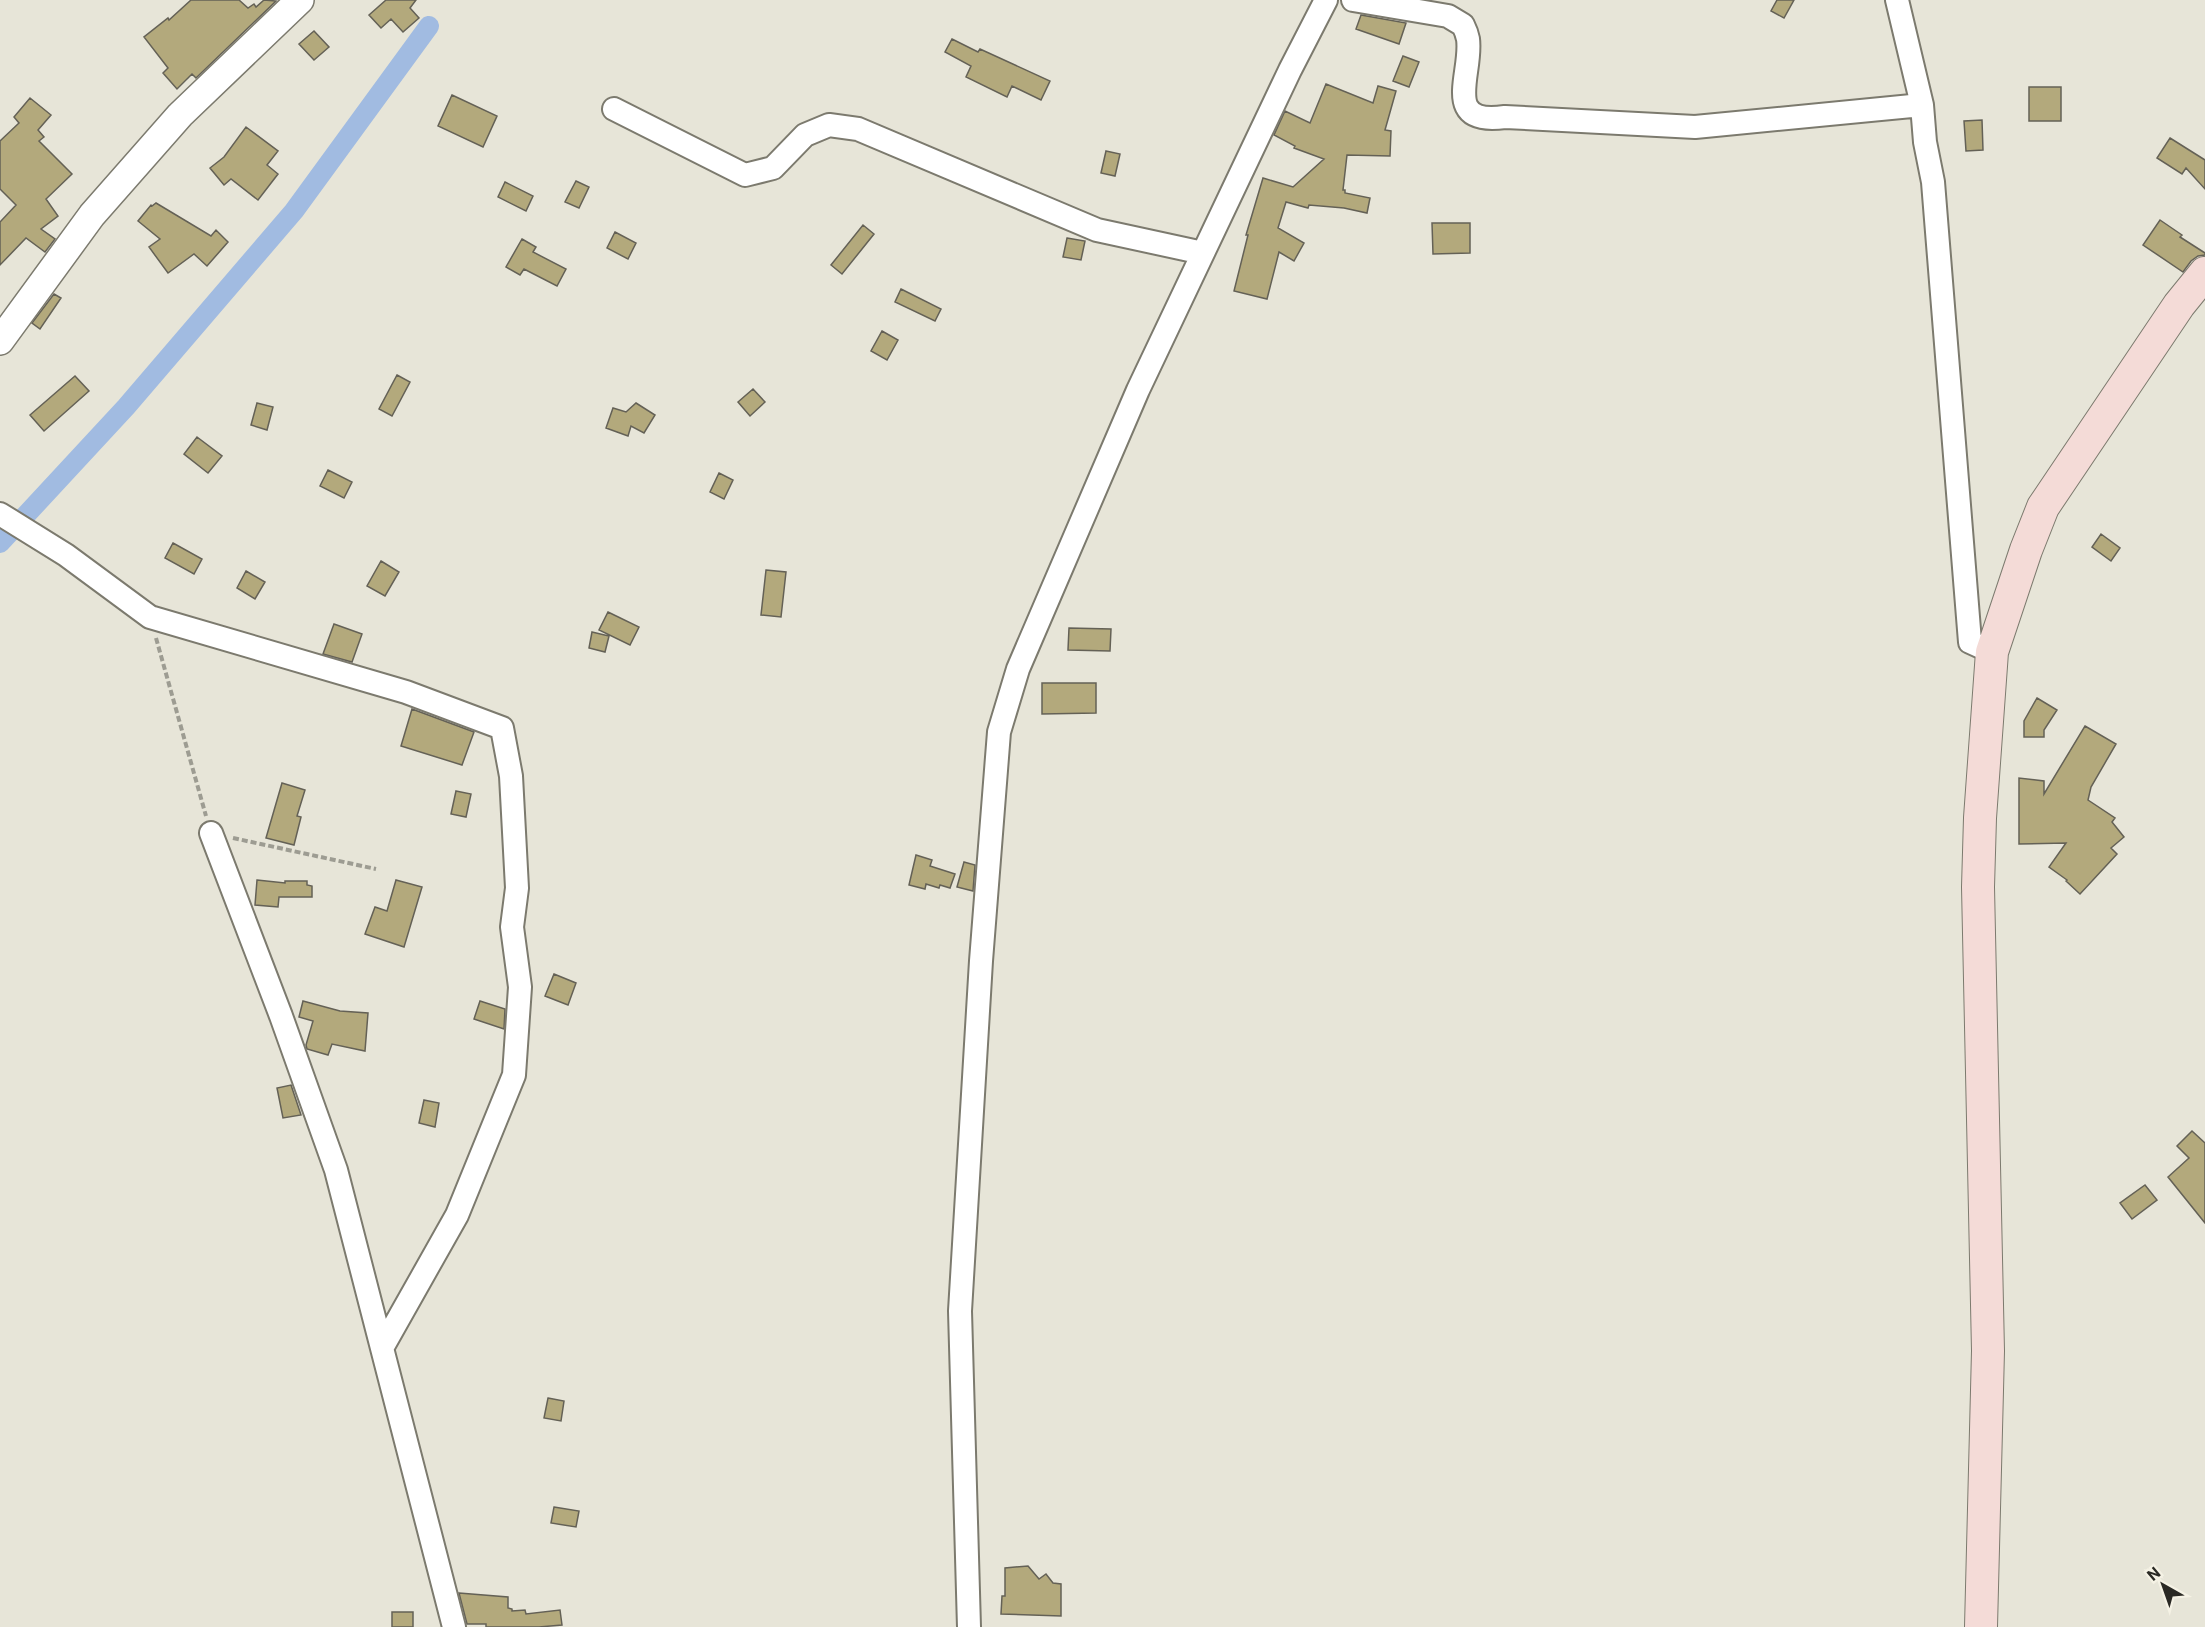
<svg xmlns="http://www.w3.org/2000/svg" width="2205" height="1627" font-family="Roboto,sans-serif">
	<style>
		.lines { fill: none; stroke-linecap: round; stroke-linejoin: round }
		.canal { stroke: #a1bbe1; stroke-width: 20 }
		.building { fill: #b3a97c; stroke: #646156; stroke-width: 1.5 }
		.minor-casing { stroke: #7c7a6e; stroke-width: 26 }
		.tertiary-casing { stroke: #7c7a6e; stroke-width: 30 }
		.secondary-casing { stroke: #7c7a6e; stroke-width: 34 }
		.path { stroke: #9d9c92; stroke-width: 4; stroke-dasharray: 6 3; stroke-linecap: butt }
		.minor { stroke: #fff; stroke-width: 22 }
		.tertiary { stroke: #fff; stroke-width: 27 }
		.secondary { stroke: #f4dbd7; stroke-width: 32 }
	</style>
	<rect width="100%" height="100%" fill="#e7e5d8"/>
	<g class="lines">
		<path class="canal" d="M 0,543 L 126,407 L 294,211 L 429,26"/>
	</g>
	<path class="building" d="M 191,0 L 239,0 L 248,8 L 254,4 L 256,7 L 264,0 L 276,1 L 196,78 L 192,74 L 177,89 L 163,73 L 168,68 L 144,37 L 168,18 L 169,20 Z
		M 386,0 L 416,0 L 410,8 L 419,18 L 403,32 L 391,19 L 381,28 L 369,15 Z
		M 1777,0 L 1794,0 L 1784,18 L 1771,11 Z
		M 1361,15 L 1406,23 L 1399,44 L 1356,29 Z
		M 314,31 L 329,47 L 314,60 L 299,44 Z
		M 952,39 L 978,52 L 980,49 L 1050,81 L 1041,100 L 1012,86 L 1007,97 L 966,77 L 971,66 L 945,52 Z
		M 1403,56 L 1419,62 L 1409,87 L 1393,81 Z
		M 1326,84 L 1373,103 L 1378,86 L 1396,91 L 1385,130 L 1391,131 L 1390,156 L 1347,155 L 1343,190 L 1345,190 L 1345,193 L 1370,198 L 1367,213 L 1344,208 L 1309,205 L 1308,208 L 1286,202 L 1278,228 L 1304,243 L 1294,261 L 1279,252 L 1267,299 L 1234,291 L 1248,235 L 1246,235 L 1263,178 L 1293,187 L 1324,159 L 1294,148 L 1295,146 L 1274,135 L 1285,111 L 1310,123 Z
		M 2029,87 L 2061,87 L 2061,121 L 2029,121 Z
		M 452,95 L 497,116 L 483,147 L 438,126 Z
		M 30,98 L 51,115 L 38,130 L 44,137 L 39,141 L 72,174 L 46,199 L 58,216 L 41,229 L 55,239 L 45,252 L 26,238 L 0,265 L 0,222 L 16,205 L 0,189 L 0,141 L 19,123 L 14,117 Z
		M 1982,120 L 1983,150 L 1966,151 L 1964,121 Z
		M 246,127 L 278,151 L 267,165 L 278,174 L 258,200 L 231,179 L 224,185 L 210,168 L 224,157 Z
		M 2170,138 L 2205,160 L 2205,189 L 2186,168 L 2182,174 L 2157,158 Z
		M 1106,151 L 1120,154 L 1115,176 L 1101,173 Z
		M 576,181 L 589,187 L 579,208 L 565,202 Z
		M 505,182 L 533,196 L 526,211 L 498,197 Z
		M 156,203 L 211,236 L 216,230 L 228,242 L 207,266 L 194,254 L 168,273 L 149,247 L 160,239 L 138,221 L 151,205 L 152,206 Z
		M 2160,220 L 2182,235 L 2180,237 L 2205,253 L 2205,255 L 2198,256 L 2191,261 L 2183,272 L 2143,245 Z
		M 1432,223 L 1470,223 L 1470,253 L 1433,254 Z
		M 863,225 L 874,234 L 842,274 L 831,265 Z
		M 615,232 L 636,243 L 628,259 L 607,248 Z
		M 1067,238 L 1085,241 L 1081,260 L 1063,257 Z
		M 522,239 L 536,247 L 533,252 L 566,269 L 557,286 L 524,269 L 520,275 L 506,267 Z
		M 901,289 L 941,309 L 935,321 L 895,302 Z
		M 54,294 L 61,298 L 40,329 L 32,323 Z
		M 882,331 L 898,340 L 887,360 L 871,351 Z
		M 397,375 L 410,382 L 392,416 L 379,409 Z
		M 75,376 L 89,391 L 44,431 L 30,415 Z
		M 753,389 L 765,402 L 750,416 L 738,402 Z
		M 257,403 L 273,407 L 267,430 L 251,425 Z
		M 636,403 L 655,415 L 644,433 L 631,426 L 628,436 L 606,428 L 613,408 L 626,412 Z
		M 197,437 L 222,456 L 208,473 L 184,454 Z
		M 328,470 L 352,482 L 344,498 L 320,486 Z
		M 719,473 L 733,480 L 724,499 L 710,492 Z
		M 2101,534 L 2120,548 L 2111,561 L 2092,547 Z
		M 173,543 L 202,559 L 194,574 L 165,558 Z
		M 381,561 L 399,572 L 385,596 L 367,586 Z
		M 766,570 L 786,572 L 781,617 L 761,615 Z
		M 246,571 L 265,582 L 255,599 L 237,588 Z
		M 608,612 L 639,627 L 630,645 L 599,630 Z
		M 334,624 L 362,634 L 352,662 L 323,654 Z
		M 1069,628 L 1111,629 L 1110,651 L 1068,650 Z
		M 592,632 L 609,636 L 605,652 L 589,648 Z
		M 1042,683 L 1096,683 L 1096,713 L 1042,714 Z
		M 2037,698 L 2057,710 L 2044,730 L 2044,737 L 2024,737 L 2024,721 Z
		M 412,709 L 474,732 L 462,765 L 401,746 Z
		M 2085,726 L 2116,744 L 2091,787 L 2088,800 L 2115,818 L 2112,822 L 2124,837 L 2111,848 L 2117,854 L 2080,894 L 2066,881 L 2067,880 L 2049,867 L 2066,843 L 2019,844 L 2019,778 L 2044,781 L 2044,794 Z
		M 282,783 L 305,790 L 297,816 L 301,817 L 294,845 L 266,838 Z
		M 456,791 L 471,794 L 466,817 L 451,814 Z
		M 916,855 L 932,860 L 930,866 L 955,874 L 950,888 L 940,885 L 939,888 L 926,884 L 925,889 L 909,885 Z
		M 964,862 L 975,865 L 973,891 L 957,887 Z
		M 257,880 L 285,883 L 285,881 L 307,881 L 307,885 L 312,886 L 312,897 L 279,897 L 278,907 L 255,905 Z
		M 396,880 L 422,887 L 404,947 L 365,934 L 375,907 L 387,911 Z
		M 554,974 L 576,983 L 568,1005 L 545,996 Z
		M 303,1001 L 340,1011 L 368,1013 L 365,1051 L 332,1044 L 328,1055 L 307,1049 L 306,1045 L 313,1021 L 299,1017 Z
		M 480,1001 L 505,1009 L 504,1029 L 474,1019 Z
		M 291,1085 L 301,1115 L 283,1118 L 277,1088 Z
		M 424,1100 L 439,1103 L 435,1127 L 419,1123 Z
		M 2192,1131 L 2205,1143 L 2205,1223 L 2168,1177 L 2189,1158 L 2177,1146 Z
		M 2145,1185 L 2157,1200 L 2132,1219 L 2120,1203 Z
		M 548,1398 L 564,1401 L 561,1421 L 544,1418 Z
		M 554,1507 L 579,1511 L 576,1527 L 551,1523 Z
		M 1028,1566 L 1039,1579 L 1046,1574 L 1053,1583 L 1061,1584 L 1061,1616 L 1001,1614 L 1002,1596 L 1005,1596 L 1005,1568 Z
		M 459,1593 L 508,1597 L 508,1608 L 512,1609 L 512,1611 L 525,1610 L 526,1614 L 560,1610 L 562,1625 L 539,1627 L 486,1627 L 486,1624 L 467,1624 Z
		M 392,1612 L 413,1612 L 413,1627 L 392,1627 Z"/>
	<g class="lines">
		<defs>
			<path id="minor" d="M 1353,0 L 1448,16 L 1463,25 C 1465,29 1467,34 1468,39 C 1473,73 1440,126 1505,117 L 1695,127 L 1922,105 L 1897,0
				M 1922,105 L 1925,142 L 1933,182 L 1970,642 L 1992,652
				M 614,109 L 745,175 L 773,168 L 805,135 L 829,125 L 858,129 L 1097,230 L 1203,253
				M 0,514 L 66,555 L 150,617 L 406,692 L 502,728 L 511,776 L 517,888 L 512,927 L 520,987 L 514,1075 L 457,1215 L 382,1348
				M 211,833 L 281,1016 L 336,1170 L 454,1627
				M 969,1627 L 960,1311 L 981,961 L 999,732 L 1018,669 L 1138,390 L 1290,70 L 1326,0"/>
			<path id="tertiary" d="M 0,341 L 92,215 L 180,115 L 300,0"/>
			<path id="secondary" d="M 1981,1627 L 1988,1351 L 1978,887 L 1980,818 L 1992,652 L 2026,550 L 2043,507 L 2179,305 L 2205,273"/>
		</defs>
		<use href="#minor" class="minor-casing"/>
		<use href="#tertiary" class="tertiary-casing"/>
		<use href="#secondary" class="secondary-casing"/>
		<path class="path" d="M 156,638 L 206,816
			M 233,838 L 376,869"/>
		<use href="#minor" class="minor"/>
		<use href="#tertiary" class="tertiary"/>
		<use href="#secondary" class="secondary"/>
	</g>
	<g transform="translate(2163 1585) rotate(320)" stroke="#f5f2e5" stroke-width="4.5" paint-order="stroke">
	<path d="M0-4.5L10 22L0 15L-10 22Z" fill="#2a2924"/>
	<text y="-9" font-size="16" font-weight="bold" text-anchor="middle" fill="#2a2924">N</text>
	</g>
</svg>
